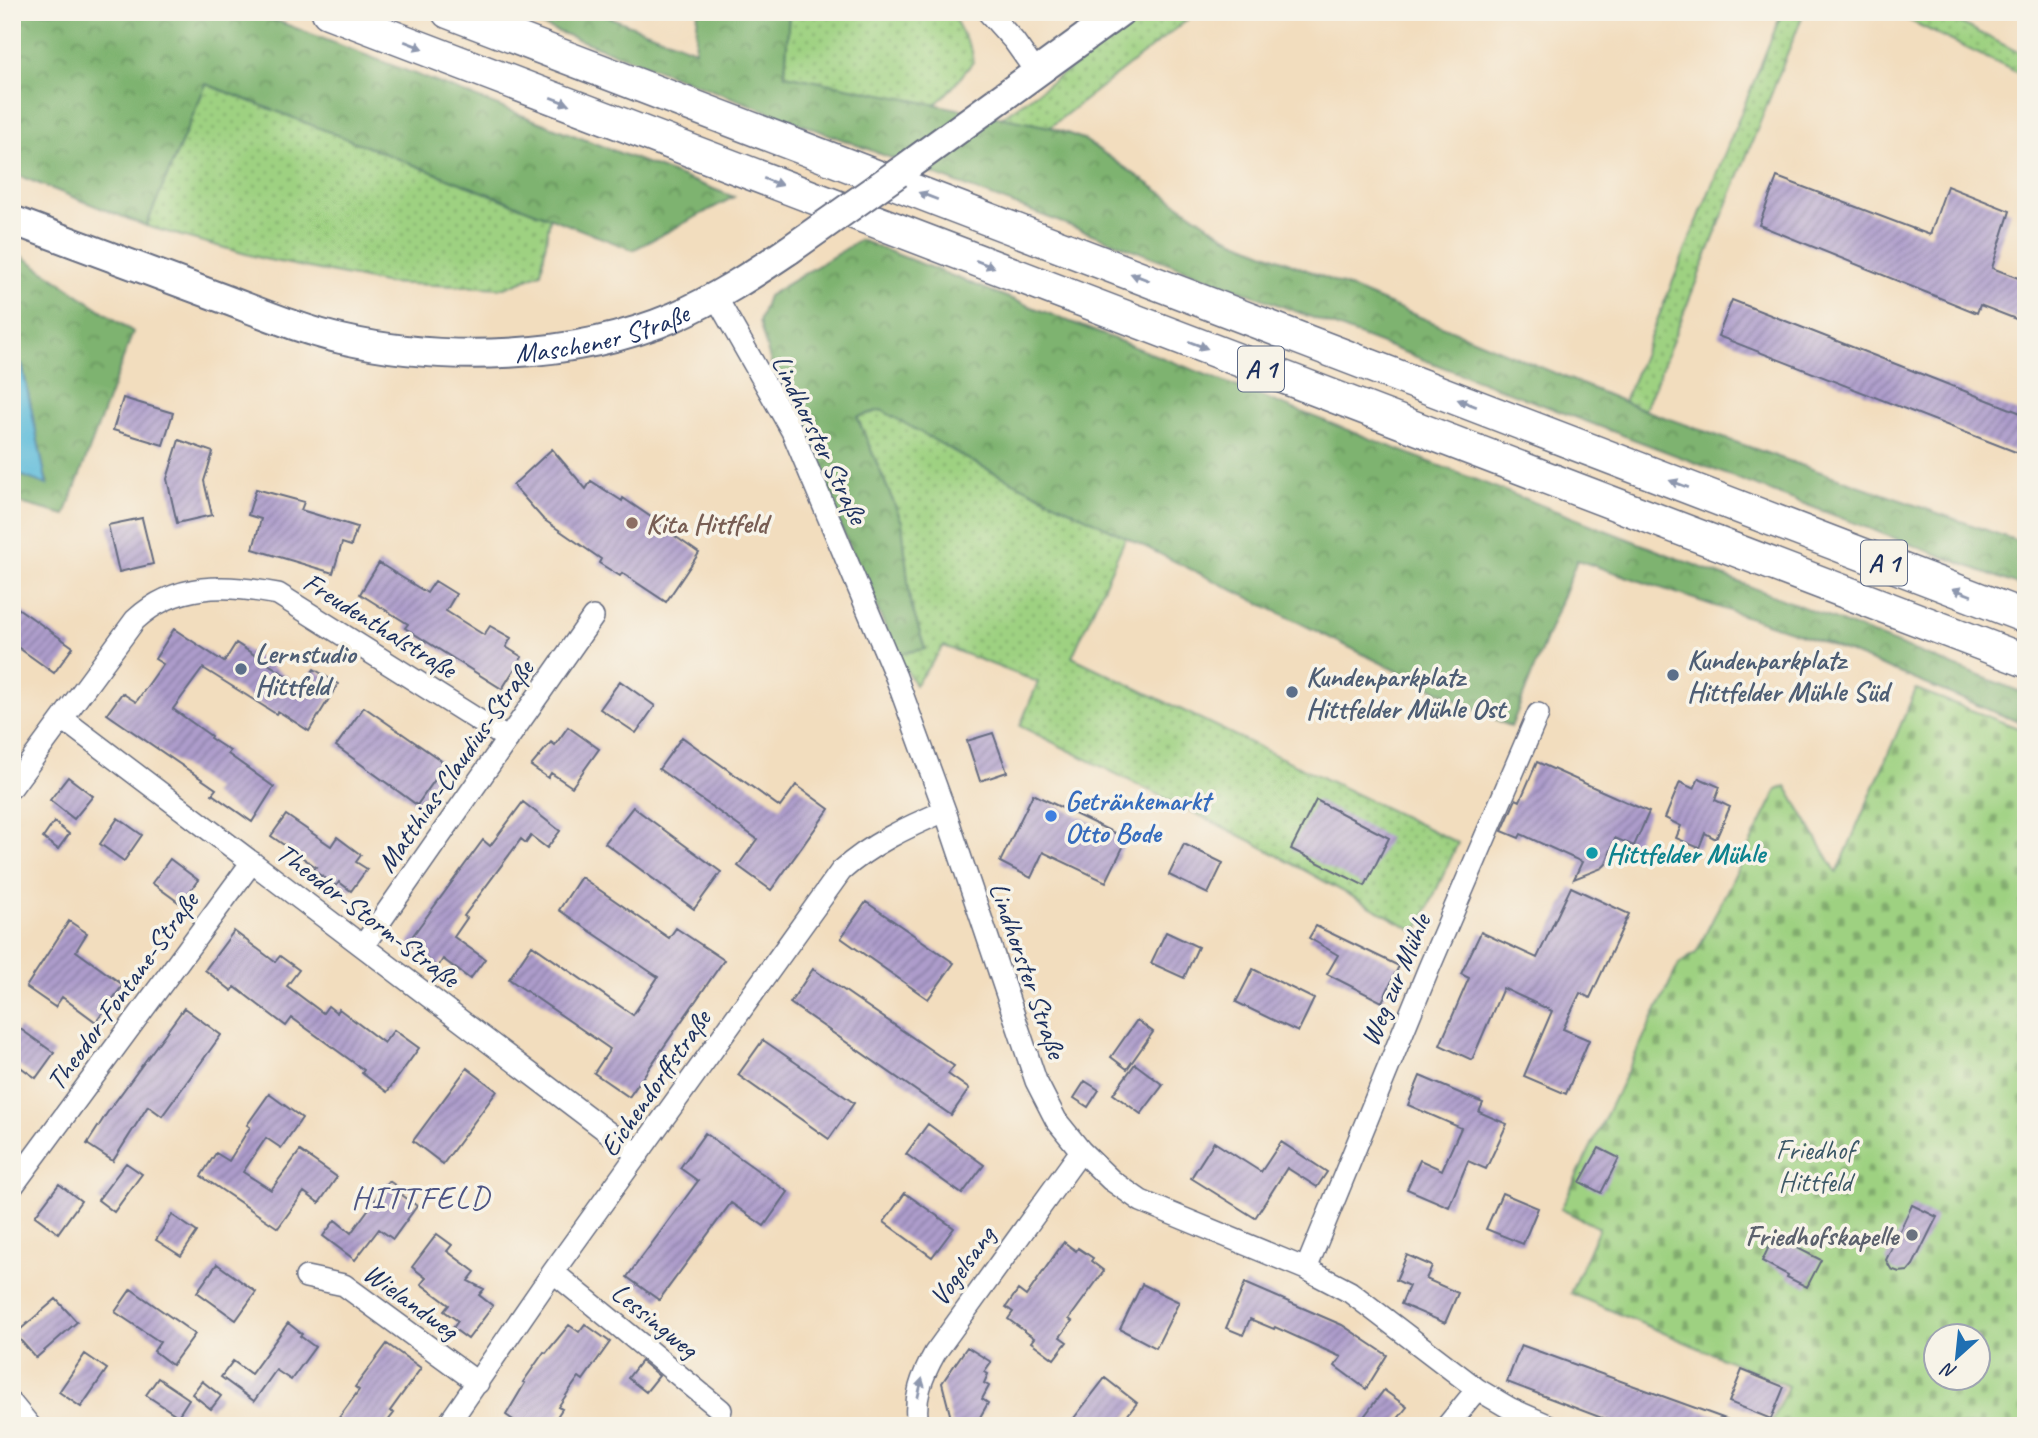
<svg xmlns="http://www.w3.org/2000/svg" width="2038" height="1438" font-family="Caveat,sans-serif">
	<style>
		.grass { fill: url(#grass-dots); stroke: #5c8070; stroke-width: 2 }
		.forest { fill: url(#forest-crowns); stroke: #4c7166; stroke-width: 2 }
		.cemetery { fill: url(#cemetery-stones); stroke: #5c8070; stroke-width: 2; fill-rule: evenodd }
		.water { fill: #5cbbda; stroke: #3c759c; stroke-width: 2 }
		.building { fill: url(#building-hatch) }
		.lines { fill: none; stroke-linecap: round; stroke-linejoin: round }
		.minor-casing { stroke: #666c80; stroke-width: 24 }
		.major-casing { stroke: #666c80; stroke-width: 32 }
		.highway-casing { stroke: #666c80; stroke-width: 35 }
		.minor { stroke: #fff; stroke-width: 21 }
		.major { stroke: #fff; stroke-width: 28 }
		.highway { stroke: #fff; stroke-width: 32 }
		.major-bridge-casing { stroke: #666c80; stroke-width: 32; stroke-linecap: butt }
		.major-bridge { stroke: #fff; stroke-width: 28 }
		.oneway { fill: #8d97ae }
		.education-dot { fill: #8d6e63; stroke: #f7f3e8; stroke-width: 2.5 }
		.service-dot { fill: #5c6f8a; stroke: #f7f3e8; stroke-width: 2.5 }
		.shop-dot { fill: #3f7fe0; stroke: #f7f3e8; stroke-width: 2.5 }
		.culture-dot { fill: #0f9aa8; stroke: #f7f3e8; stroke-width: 2.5 }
		.worship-dot { fill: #6b7280; stroke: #f7f3e8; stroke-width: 2.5 }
		.labels { text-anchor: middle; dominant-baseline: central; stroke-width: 7; stroke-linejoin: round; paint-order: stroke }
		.shield { fill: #f7f3e8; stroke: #5d6a87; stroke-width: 2 }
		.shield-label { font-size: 26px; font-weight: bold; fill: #1b2f5e }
		.street-label { font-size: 28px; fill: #1b2f5e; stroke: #f7f3e8 }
		.education-label { font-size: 28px; font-weight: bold; fill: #785e54; stroke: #f7f3e8; text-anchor: start }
		.service-label { font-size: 28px; font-weight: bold; fill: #4e5e75; stroke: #f7f3e8; text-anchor: start }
		.shop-label { font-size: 28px; font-weight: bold; fill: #366cbe; stroke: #f7f3e8; text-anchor: start }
		.culture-label { font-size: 28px; font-weight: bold; fill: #0d838f; stroke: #f7f3e8; text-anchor: start }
		.park-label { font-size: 28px; fill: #3c5867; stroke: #f7f3e8 }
		.worship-label { font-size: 28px; font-weight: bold; fill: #5b616d; stroke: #f7f3e8; text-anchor: end }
		.quarter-label { font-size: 32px; letter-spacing: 2px; fill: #4e5584; stroke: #f7f3e8 }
	</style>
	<defs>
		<pattern id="grass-dots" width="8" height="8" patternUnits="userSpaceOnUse" patternTransform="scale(1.75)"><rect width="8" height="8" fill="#9ed181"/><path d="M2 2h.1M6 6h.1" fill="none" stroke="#80aa6d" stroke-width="1.8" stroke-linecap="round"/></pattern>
		<pattern id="forest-crowns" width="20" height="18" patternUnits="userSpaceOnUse" patternTransform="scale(1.75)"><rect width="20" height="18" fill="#7eb36f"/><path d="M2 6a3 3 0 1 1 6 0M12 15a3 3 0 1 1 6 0" fill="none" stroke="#66925e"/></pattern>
		<pattern id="cemetery-stones" width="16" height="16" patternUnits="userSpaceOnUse" patternTransform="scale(1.75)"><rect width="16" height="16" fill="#9ed181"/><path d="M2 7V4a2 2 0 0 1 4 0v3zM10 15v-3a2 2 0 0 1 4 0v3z" fill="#80aa6d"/></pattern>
		<pattern id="building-hatch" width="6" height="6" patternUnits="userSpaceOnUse" patternTransform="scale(1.75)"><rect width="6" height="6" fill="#ad9ccb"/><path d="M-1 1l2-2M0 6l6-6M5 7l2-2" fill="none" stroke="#8c80a8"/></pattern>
	</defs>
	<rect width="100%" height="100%" fill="#f7f3e8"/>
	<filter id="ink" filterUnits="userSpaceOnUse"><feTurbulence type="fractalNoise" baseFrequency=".0143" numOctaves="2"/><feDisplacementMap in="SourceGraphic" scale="14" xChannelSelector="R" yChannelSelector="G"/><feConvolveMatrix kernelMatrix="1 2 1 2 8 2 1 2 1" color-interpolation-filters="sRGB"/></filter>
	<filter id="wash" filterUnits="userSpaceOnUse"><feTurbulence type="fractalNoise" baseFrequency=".00686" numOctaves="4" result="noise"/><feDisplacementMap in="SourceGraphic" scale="28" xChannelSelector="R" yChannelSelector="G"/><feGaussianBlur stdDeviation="1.57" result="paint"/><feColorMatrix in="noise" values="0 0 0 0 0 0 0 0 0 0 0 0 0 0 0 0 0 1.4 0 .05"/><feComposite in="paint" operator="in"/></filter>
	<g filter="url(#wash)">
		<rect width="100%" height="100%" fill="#f2ddbe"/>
		<path class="grass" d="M 789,12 L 951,12 L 972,51 L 973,62 L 952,88 L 935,105 L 785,75 Z
			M 1150,12 L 1197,12 L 1050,127 L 1001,118 Z
			M 1782,12 L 1804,12 L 1645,410 L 1624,402 Z
			M 1892,12 L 1939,12 L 2026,56 L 2026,77 Z
			M 206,84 L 550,218 L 541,273 L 505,288 L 384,283 L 264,259 L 146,226 Z
			M 882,410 L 973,462 L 1126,537 L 1072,657 L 1458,843 L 1417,932 L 1253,842 L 1020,726 L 1038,682 L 944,646 L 915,685 L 897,654 L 925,649 L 910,601 L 902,522 L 857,417 Z"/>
		<path class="forest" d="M 12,12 L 254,12 L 734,197 L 633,250 L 206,84 L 146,226 L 12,173 Z
			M 506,12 L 596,12 L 695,50 L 698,12 L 789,12 L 785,75 L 1050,127 L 1083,139 L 1225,236 L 1644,410 L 2026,544 L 2026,588 Z
			M 860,240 L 2026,694 L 2026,725 L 1823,642 L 1577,560 L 1511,727 L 973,462 L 881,410 L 857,417 L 902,522 L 910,601 L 925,649 L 897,654 L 776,380 L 759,322 L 768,296 Z
			M 12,249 L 133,332 L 65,515 L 12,501 L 12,472 L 47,484 L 22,364 L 12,359 Z"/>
		<path class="cemetery" d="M 1916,689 L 2026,731 L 2026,1426 L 1770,1426 L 1788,1386 L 1570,1293 L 1599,1228 L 1561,1209 L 1679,964 L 1696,953 L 1777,790 L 1786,786 L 1837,873 ZM 1937,1336 L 1979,1336 L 1979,1378 L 1937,1378 Z"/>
		<path class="water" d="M 12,359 L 22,364 L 47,485 L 12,472 Z"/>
		<g id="blocks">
			<path class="building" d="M 1777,177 L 1930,235 L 1947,186 L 2010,211 L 1992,268 L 2026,281 L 2026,323 L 1980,305 L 1977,313 L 1759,225 Z
				M 1732,300 L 2026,415 L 2026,456 L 1718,336 Z
				M 123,398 L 173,413 L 163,445 L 113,430 Z
				M 179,440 L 213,452 L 204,481 L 212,515 L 177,523 L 167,479 Z
				M 552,449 L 586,489 L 591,481 L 622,501 L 623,498 L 670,530 L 669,532 L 699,553 L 666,602 L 622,573 L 620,576 L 599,563 L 601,559 L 543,519 L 513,485 Z
				M 256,489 L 304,502 L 301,510 L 357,527 L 351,546 L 342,543 L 333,573 L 253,549 L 261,519 L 248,515 Z
				M 142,518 L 153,564 L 119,572 L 108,525 Z
				M 379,563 L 427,593 L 435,581 L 456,594 L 446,611 L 484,635 L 490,626 L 511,638 L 506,647 L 522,657 L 502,689 L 405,628 L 408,624 L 360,594 Z
				M 12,604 L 73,647 L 54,673 L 12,643 Z
				M 174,629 L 224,662 L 236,643 L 299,684 L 298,691 L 300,691 L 314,669 L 338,684 L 309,731 L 278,711 L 276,714 L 203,668 L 173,709 L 211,736 L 210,738 L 230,751 L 228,754 L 274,787 L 252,822 L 212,794 L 216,789 L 107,714 L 122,693 L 136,702 L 163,664 L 155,659 Z
				M 620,681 L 655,706 L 636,733 L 600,709 Z
				M 364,707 L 446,764 L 417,805 L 336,746 Z
				M 568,727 L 599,749 L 572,787 L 551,773 L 548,778 L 531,766 L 551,742 L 555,745 Z
				M 993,733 L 1007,772 L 980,781 L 967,741 Z
				M 682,737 L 780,807 L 796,785 L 829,809 L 771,890 L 738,866 L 757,839 L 659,769 Z
				M 1537,762 L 1649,812 L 1634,846 L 1615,838 L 1606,864 L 1602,868 L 1574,879 L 1582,862 L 1521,834 L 1519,838 L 1502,831 L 1516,799 L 1520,801 Z
				M 68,777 L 93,796 L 74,819 L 50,800 Z
				M 1699,778 L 1720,787 L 1715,800 L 1730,807 L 1716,839 L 1705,833 L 1699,848 L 1676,838 L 1681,826 L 1665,818 L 1680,782 L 1694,789 Z
				M 1033,794 L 1127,839 L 1106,882 L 1043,852 L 1031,878 L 1000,862 Z
				M 1316,800 L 1389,838 L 1365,886 L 1291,849 Z
				M 523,802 L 560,831 L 547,848 L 531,836 L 526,843 L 521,839 L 464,916 L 467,918 L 454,937 L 485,959 L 470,979 L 443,959 L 437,968 L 408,942 L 483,840 L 490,846 Z
				M 633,807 L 721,872 L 694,909 L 605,843 Z
				M 286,815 L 331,846 L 337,837 L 361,855 L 356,862 L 367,869 L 351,891 L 339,882 L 336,886 L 313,870 L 316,867 L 271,836 Z
				M 118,818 L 142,835 L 124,861 L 100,844 Z
				M 54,822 L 69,834 L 58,849 L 43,838 Z
				M 1184,844 L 1223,863 L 1208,894 L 1169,875 Z
				M 170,859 L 198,880 L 181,904 L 152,883 Z
				M 581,877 L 669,938 L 676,928 L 724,960 L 629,1097 L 594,1073 L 610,1049 L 509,979 L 532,945 L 633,1015 L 658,977 L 559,910 Z
				M 1571,887 L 1629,914 L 1590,998 L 1580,993 L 1563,1029 L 1589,1040 L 1566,1094 L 1524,1076 L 1552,1011 L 1503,988 L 1472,1060 L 1440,1045 L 1469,978 L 1461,974 L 1481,932 L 1537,958 Z
				M 866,902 L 954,963 L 928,999 L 841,938 Z
				M 69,921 L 87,933 L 76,951 L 123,985 L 96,1022 L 62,997 L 55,1007 L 26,987 Z
				M 1316,926 L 1399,966 L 1382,1002 L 1327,974 L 1338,955 L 1309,938 Z
				M 234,931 L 275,962 L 280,956 L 299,970 L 287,986 L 323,1013 L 328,1006 L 337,1013 L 339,1009 L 384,1043 L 394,1030 L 419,1048 L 387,1092 L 362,1073 L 364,1070 L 292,1018 L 286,1026 L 235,987 L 232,991 L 205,970 Z
				M 1166,932 L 1198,947 L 1184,978 L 1151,963 Z
				M 813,969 L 954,1066 L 948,1074 L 969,1089 L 951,1115 L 790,1003 Z
				M 1253,969 L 1314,999 L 1298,1032 L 1236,1002 Z
				M 184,1008 L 221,1035 L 162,1116 L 148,1106 L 113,1161 L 87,1144 L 107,1113 Z
				M 1137,1020 L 1153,1032 L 1127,1069 L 1111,1057 Z
				M 19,1028 L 54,1053 L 36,1078 L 12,1061 L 12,1037 Z
				M 763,1040 L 854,1103 L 829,1139 L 738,1075 Z
				M 1135,1064 L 1163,1085 L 1141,1114 L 1113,1094 Z
				M 467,1068 L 497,1091 L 443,1164 L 413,1141 Z
				M 1420,1076 L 1483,1103 L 1479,1112 L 1507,1124 L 1486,1169 L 1468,1161 L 1449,1207 L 1407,1189 L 1420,1160 L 1442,1170 L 1461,1128 L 1408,1105 Z
				M 1085,1081 L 1099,1090 L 1088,1107 L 1074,1098 Z
				M 269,1094 L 302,1118 L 281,1148 L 266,1138 L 243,1172 L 271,1190 L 300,1151 L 337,1177 L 319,1203 L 304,1192 L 278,1228 L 201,1176 L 216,1153 L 229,1161 L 250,1127 L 247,1125 Z
				M 928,1124 L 984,1165 L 962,1194 L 906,1154 Z
				M 705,1133 L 788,1192 L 764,1226 L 731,1203 L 659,1300 L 627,1277 L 698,1181 L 680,1168 Z
				M 1214,1142 L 1261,1172 L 1281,1142 L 1327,1172 L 1317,1187 L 1287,1168 L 1255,1218 L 1191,1178 Z
				M 1599,1148 L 1619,1158 L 1601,1193 L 1580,1182 Z
				M 126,1163 L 142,1174 L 114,1212 L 98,1200 Z
				M 389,1181 L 404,1191 L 402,1195 L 417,1206 L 393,1239 L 379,1229 L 355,1260 L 323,1236 L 335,1220 L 351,1233 Z
				M 59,1184 L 81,1201 L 58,1233 L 35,1216 Z
				M 905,1193 L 954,1228 L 932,1257 L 884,1222 Z
				M 1502,1193 L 1538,1208 L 1523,1244 L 1486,1229 Z
				M 1912,1205 L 1937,1217 L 1913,1265 L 1908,1271 L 1899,1272 L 1891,1269 L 1886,1260 Z
				M 172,1215 L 197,1232 L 181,1256 L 156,1240 Z
				M 437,1234 L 452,1245 L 447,1251 L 475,1272 L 468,1281 L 484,1289 L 479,1295 L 493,1306 L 468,1339 L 453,1328 L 458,1321 L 444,1311 L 449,1305 L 421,1284 L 426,1278 L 412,1267 Z
				M 1774,1236 L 1821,1260 L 1807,1287 L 1787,1277 L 1788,1275 L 1762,1261 Z
				M 1064,1242 L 1076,1251 L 1078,1248 L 1093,1258 L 1091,1261 L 1104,1271 L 1069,1319 L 1072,1321 L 1060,1337 L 1067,1342 L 1054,1359 L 1031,1342 L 1034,1338 L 1008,1319 L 1013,1312 L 1006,1307 L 1018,1290 L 1026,1296 Z
				M 1407,1255 L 1432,1266 L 1426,1279 L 1458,1293 L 1445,1323 L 1401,1304 L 1409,1286 L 1396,1280 Z
				M 217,1264 L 256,1292 L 236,1320 L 197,1292 Z
				M 1245,1283 L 1342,1325 L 1387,1355 L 1366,1389 L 1335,1366 L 1341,1357 L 1275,1327 L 1274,1329 L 1250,1319 L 1243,1335 L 1226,1328 Z
				M 1142,1284 L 1179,1302 L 1156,1348 L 1120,1329 Z
				M 131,1289 L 195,1334 L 172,1365 L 154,1351 L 160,1342 L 115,1312 Z
				M 56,1299 L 77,1322 L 36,1358 L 15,1334 Z
				M 288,1323 L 302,1334 L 300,1336 L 315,1347 L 291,1380 L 276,1370 L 254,1401 L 221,1377 L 233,1361 L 251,1374 Z
				M 585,1324 L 610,1342 L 583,1380 L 579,1377 L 569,1391 L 558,1407 L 562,1409 L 551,1426 L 522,1426 L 506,1415 L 525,1383 L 523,1382 L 544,1352 L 546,1353 L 569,1325 L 579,1332 Z
				M 387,1344 L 421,1368 L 390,1411 L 394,1413 L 384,1426 L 333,1426 L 359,1390 L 355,1387 Z
				M 1521,1345 L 1737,1423 L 1737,1426 L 1623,1426 L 1507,1382 Z
				M 967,1347 L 991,1362 L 984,1372 L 988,1374 L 984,1383 L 989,1386 L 982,1399 L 988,1403 L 975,1426 L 953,1426 L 942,1383 Z
				M 85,1354 L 107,1369 L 81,1407 L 59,1392 Z
				M 641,1361 L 659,1376 L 646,1392 L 628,1378 Z
				M 1742,1370 L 1784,1387 L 1771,1419 L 1729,1402 Z
				M 158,1378 L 189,1399 L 178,1416 L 146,1395 Z
				M 1105,1378 L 1137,1403 L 1119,1426 L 1084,1426 L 1074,1418 Z
				M 202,1381 L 221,1396 L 211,1409 L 192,1394 Z
				M 1384,1390 L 1407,1407 L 1392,1426 L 1357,1426 Z"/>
		</g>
	</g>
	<g filter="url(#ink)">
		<use href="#blocks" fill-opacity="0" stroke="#666c80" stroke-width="2"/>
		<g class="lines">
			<defs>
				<path id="minor" d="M 988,12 L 1014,41 L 1036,72
					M 716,297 L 792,431 L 896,677 L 945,811 L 1036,1081 L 1056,1120 L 1081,1151 L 1111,1180 L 1141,1201 L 1306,1269 L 1350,1292 L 1477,1389 L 1511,1409 L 1550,1426
					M 63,719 L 638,1155
					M 12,787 L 135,620 C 176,582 226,584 278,594 L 508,739
					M 363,946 L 593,617
					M 12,1187 L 252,862
					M 1306,1269 L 1429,968 L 1538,714
					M 553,1272 L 721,1410
					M 306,1277 L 344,1285 L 478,1383
					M 12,1404 L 30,1426
					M 447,1426 L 553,1272 L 841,871 C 871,844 907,827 945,811
					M 918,1426 C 913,1398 922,1376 935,1353 L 1081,1151
					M 1447,1426 L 1477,1389"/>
				<g id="major">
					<path d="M 898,173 L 1120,12"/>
					<path id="s1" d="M 12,220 C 80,245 148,270 216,296 C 257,311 298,329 341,339 C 445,363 575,359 674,317 C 715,299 752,275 789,250"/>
				</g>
				<path id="highway" d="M 328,12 L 2026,661
					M 448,12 L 2026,617"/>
			</defs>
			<use href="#minor" class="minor-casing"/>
			<use href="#major" class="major-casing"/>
			<use href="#highway" class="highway-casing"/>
			<use href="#minor" class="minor"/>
			<use href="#major" class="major"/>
			<use href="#highway" class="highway"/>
			<defs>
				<path id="major-bridge" d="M 789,250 L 898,173"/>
			</defs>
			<use href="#major-bridge" class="major-bridge-casing"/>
			<use href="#major-bridge" class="major-bridge"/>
		</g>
		<defs><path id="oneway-solid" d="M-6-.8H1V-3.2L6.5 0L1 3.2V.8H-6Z" transform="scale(1.75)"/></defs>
		<g class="oneway">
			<use href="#oneway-solid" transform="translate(414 45) rotate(21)"/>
			<use href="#oneway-solid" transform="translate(560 101) rotate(21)"/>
			<use href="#oneway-solid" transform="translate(773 182) rotate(21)"/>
			<use href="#oneway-solid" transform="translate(928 196) rotate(-159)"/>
			<use href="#oneway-solid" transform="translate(985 264) rotate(21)"/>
			<use href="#oneway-solid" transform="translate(1140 277) rotate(-159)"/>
			<use href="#oneway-solid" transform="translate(1198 345) rotate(21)"/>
			<use href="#oneway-solid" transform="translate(1467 403) rotate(-159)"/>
			<use href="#oneway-solid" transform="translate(1679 484) rotate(-159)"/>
			<use href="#oneway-solid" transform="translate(1962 592) rotate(-159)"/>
			<use href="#oneway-solid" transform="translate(920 1388) rotate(-77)"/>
		</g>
	</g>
	<circle class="education-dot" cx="632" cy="523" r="7"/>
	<g class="service-dot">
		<circle cx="241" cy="669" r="7"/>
		<circle cx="1673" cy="675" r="7"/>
		<circle cx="1292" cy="692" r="7"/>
	</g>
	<circle class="shop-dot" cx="1051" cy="816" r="7"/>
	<circle class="culture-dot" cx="1592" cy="853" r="7"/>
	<circle class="worship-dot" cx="1912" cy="1235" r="7"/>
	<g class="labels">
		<g class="shield">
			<rect x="1238" y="346.5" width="46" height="45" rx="5"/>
			<rect x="1861" y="540.5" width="46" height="45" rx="5"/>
		</g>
		<g class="shield-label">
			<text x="1261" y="369">A 1</text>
			<text x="1884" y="563">A 1</text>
		</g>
		<g class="street-label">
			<text stroke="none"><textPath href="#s1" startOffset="614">Maschener Straße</textPath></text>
			<text transform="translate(820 439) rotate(64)">Lindhorster Straße</text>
			<text transform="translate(380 625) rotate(32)">Freudenthalstraße</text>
			<text transform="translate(455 766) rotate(-55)">Matthias-Claudius-Straße</text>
			<text transform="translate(368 915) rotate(37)">Theodor-Storm-Straße</text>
			<text transform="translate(1028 970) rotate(71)">Lindhorster Straße</text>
			<text transform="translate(1395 980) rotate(-67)">Weg zur Mühle</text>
			<text transform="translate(122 991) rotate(-54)">Theodor-Fontane-Straße</text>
			<text transform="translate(655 1083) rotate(-55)">Eichendorffstraße</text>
			<text transform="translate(962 1266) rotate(-54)">Vogelsang</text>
			<text transform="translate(411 1301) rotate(36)">Wielandweg</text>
			<text transform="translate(655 1320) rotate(39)">Lessingweg</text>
		</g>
		<g class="education-label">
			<text x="646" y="523">Kita Hittfeld</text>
		</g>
		<g class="service-label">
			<text x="255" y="653">Lernstudio<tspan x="255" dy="32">Hittfeld</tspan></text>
			<text x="1687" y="659">Kundenparkplatz<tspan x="1687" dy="32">Hittfelder Mühle Süd</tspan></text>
			<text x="1306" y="676">Kundenparkplatz<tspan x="1306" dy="32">Hittfelder Mühle Ost</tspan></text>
		</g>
		<g class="shop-label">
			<text x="1065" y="800">Getränkemarkt<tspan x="1065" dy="32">Otto Bode</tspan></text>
		</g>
		<g class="culture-label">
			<text x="1606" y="853">Hittfelder Mühle</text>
		</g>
		<g class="park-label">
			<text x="1815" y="1149">Friedhof<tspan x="1815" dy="32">Hittfeld</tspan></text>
		</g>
		<g class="worship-label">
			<text x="1898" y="1235">Friedhofskapelle</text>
		</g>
		<g class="quarter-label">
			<text x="421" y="1197">HITTFELD</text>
		</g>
	</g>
	<rect width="2038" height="1438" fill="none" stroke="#f7f3e8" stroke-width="42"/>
	<g transform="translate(1957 1357) rotate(207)"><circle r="33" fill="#f7f3e8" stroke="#9fa5b1" stroke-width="2"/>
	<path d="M0-5L12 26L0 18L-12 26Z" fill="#1f6fb2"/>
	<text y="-10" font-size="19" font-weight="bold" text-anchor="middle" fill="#1b2f5e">N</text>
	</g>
</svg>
